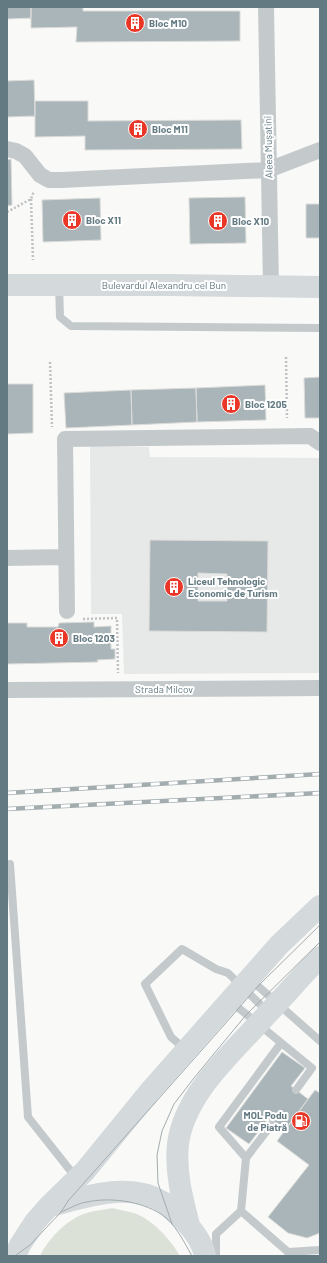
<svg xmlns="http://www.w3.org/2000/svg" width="327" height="1263" font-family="Barlow,sans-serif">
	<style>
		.built { fill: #e7e9e8 }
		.green { fill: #dce1d7 }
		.building { fill: #a9b5b8; stroke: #dbdbd9; fill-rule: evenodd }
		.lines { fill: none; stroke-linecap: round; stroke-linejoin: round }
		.path { stroke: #bec2c4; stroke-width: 2.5; stroke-dasharray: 2 2; stroke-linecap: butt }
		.lane { stroke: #c4cacc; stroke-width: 8 }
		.street { stroke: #c4cacc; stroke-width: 16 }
		.secondary { stroke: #d4d9dc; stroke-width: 22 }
		.primary { stroke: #d4d9dc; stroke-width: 22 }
		.tram { stroke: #a3adb0; stroke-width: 1 }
		.rail-casing { stroke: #a3adb0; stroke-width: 4.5 }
		.rail { stroke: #fff; stroke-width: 3; stroke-dasharray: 9; stroke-linecap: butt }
		.labels { text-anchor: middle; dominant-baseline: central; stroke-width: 4; stroke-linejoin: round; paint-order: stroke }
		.poi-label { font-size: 10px; font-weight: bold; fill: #637a82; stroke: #fff; text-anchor: start }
		.street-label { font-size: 10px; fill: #637a82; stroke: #fff }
	</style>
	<rect width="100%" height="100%" fill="#f9f9f7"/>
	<path class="built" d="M 90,446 L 149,447 L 150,457 L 320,458 L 320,673 L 124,674 L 122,614 L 91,614 Z"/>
	<path class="green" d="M 112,1208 C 119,1210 127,1211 134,1213 C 152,1219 171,1240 180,1256 L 40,1256 C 48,1239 68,1218 87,1213 C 95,1210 104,1210 112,1208 Z"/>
	<path class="building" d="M 7,7 L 31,7 L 31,18 L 7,19 Z
		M 31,7 L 83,7 L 83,11 L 240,11 L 240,41 L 76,42 L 77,27 L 31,28 Z
		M 34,80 L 35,116 L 7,117 L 7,81 Z
		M 35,101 L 88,101 L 88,121 L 241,120 L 242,149 L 85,150 L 85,136 L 35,137 Z
		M 11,159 L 12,205 L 7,206 L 7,160 Z
		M 245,197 L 246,243 L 190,244 L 189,198 Z
		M 100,198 L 101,240 L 43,242 L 42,200 Z
		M 306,204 L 320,204 L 320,238 L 306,238 Z
		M 320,377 L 320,418 L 305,418 L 304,378 Z
		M 7,384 L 33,384 L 33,433 L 7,434 Z
		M 265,385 L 266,420 L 197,422 L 196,388 Z
		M 196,388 L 197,422 L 132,425 L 131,390 Z
		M 131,390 L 132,425 L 66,428 L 64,393 Z
		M 150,540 L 268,541 L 267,632 L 149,631 ZM 198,573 L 227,574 L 227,601 L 198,601 Z
		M 94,622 L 94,627 L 111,626 L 111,649 L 115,649 L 115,659 L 97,660 L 98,662 L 7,664 L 7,623 L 27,623 L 27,627 L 58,627 L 59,623 Z
		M 282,1052 L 305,1068 L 291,1086 L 308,1099 L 284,1131 L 268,1119 L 249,1144 L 226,1128 Z
		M 315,1090 L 320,1093 L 320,1233 L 307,1238 L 288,1233 L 268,1217 L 309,1165 L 277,1141 Z"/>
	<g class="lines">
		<path class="path" d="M 31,199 L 33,260
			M 7,212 L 31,199 L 34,191
			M 286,357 L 287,418
			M 50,362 L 52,427
			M 83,619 L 117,618 L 118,673"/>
		<path class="lane" d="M 59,285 L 60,317 L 71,326 L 320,328
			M 10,864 L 28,1117 L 77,1179
			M 250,979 L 320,1041
			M 230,1001 L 312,1068 L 296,1090
			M 186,1050 L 171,1037 L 145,984 L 182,949 L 216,969 L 228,973 L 268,1012
			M 246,1158 L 219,1127 L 281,1043
			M 241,1211 L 288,1252 L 320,1250
			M 216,1256 L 216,1234 L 241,1211 L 246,1158 L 272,1124"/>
		<path class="street" d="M 266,7 L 271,286
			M 7,149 L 16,151 L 25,156 L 40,175 L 49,180 L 62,180 L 268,170 L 320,150
			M 7,558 L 66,557
			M 67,611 L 65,439 L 310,436 L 320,443
			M 7,690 L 320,688"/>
		<path class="secondary" d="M 7,285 L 171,285 L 320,287"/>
		<path class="primary" d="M 50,1206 C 86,1197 129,1181 163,1202 C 169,1206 174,1212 179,1216 C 191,1227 202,1240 205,1256
			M 189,1225 C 182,1198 175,1171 178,1144 C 184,1096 228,1057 258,1024 C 279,1002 299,979 320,957
			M 15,1256 L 20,1245 L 35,1222 L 49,1206 L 85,1171 L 151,1090 L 279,945 L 320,906"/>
		<path class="tram" d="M 61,1212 C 69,1209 78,1203 87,1202 C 110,1197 140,1201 161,1214 C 175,1223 184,1242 192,1256
			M 172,1224 L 158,1183 L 157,1155 L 162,1131 L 174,1104 L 194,1078 L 246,1015 L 320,942
			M 15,1256 L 30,1245 L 61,1212 L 68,1201 L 232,1016 L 258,986 L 320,925"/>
		<defs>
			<path id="rail" d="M 7,793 L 320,774
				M 7,809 L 320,793"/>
		</defs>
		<use href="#rail" class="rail-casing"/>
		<use href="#rail" class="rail"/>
	</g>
	<defs>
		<symbol id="building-disc" viewBox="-11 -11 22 22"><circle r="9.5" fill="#e93627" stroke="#fff"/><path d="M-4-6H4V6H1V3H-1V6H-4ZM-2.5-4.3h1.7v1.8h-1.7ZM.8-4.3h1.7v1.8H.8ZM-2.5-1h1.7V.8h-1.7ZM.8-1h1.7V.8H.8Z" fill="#fff"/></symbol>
		<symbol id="fuel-disc" viewBox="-11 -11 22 22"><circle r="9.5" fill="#e93627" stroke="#fff"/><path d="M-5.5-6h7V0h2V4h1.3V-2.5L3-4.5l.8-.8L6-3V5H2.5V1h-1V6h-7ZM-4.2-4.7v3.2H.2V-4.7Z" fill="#fff"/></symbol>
	</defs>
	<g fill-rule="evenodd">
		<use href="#building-disc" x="124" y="12" width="22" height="22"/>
		<use href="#building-disc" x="127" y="118" width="22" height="22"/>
		<use href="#building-disc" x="61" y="209" width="22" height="22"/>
		<use href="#building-disc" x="207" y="210" width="22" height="22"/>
		<use href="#building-disc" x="220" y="393" width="22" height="22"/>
		<use href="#building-disc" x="163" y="576" width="22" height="22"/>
		<use href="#building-disc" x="48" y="627" width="22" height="22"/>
		<use href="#fuel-disc" x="290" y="1110" width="22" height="22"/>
	</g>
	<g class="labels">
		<g class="poi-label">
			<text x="149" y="23">Bloc M10</text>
			<text x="152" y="129">Bloc M11</text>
			<text x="86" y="220">Bloc X11</text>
			<text x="232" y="221">Bloc X10</text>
			<text x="245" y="404">Bloc 1205</text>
			<text x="188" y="581">Liceul Tehnologic<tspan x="188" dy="12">Economic de Turism</tspan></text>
			<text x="73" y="638">Bloc 1203</text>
			<text x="287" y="1115" text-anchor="end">MOL Podu<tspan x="287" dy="12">de Piatră</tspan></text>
		</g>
		<g class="street-label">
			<text transform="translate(268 147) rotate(-91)">Aleea Mușatini</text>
			<text x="164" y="285">Bulevardul Alexandru cel Bun</text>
			<text x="164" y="689">Strada Milcov</text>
		</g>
	</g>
	<rect width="327" height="1263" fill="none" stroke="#637a82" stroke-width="16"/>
</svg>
